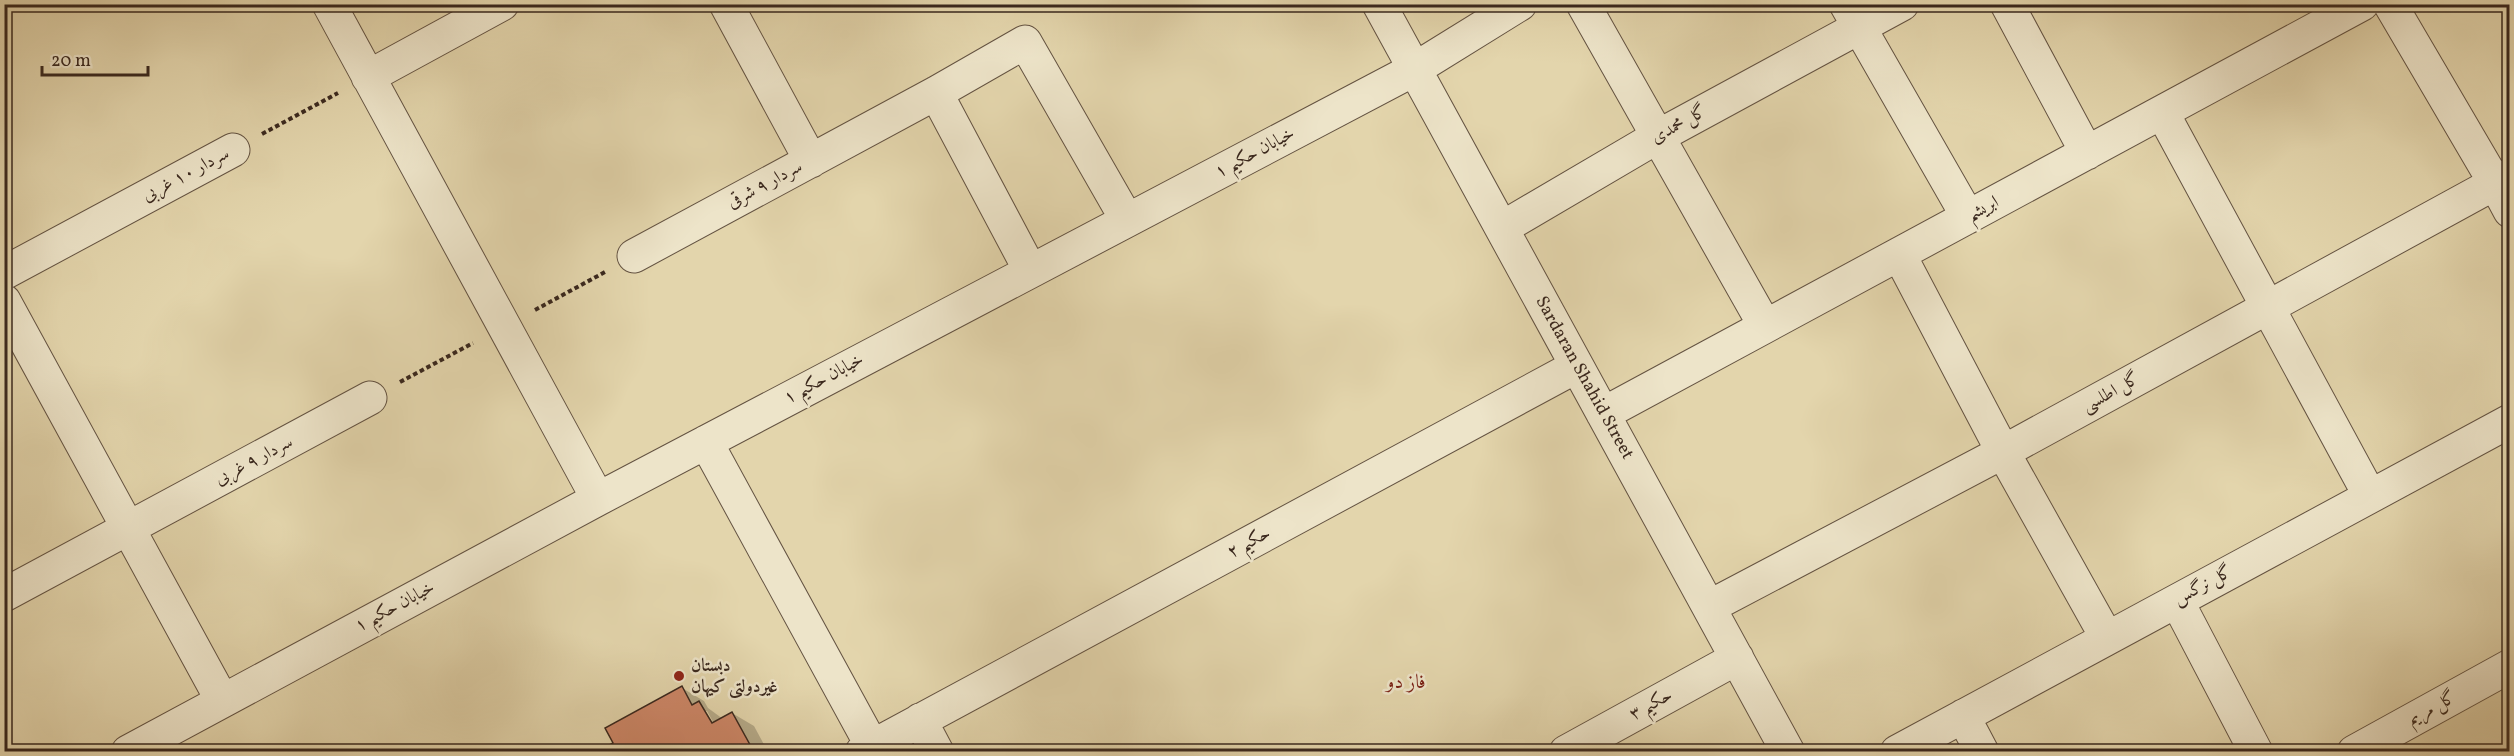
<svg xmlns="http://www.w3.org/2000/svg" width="2514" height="756" font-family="Vollkorn,Amiri,serif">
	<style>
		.shadow { fill: #0003; fill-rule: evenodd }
		.building { fill: #cd8768; stroke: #3a281e; stroke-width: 1.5 }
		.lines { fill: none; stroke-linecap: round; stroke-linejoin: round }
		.minor-casing { stroke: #645342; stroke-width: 35 }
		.path { stroke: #3a281e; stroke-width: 4; stroke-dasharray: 4.5 3; stroke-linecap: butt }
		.minor { stroke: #ede4c9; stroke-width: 33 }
		.poi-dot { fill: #8f2418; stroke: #ede4c9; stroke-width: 2 }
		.labels { text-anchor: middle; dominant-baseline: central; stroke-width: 5; stroke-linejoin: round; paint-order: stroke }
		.street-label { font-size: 18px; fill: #3a281e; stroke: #ede4c9 }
		.poi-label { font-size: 18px; font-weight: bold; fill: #3a281e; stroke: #ede4c9; text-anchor: start }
		.neighbourhood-label { font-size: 20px; fill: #7a1f14; stroke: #ede4c9 }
	</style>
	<rect width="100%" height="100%" fill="#e3d5ac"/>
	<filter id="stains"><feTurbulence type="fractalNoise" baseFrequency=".00333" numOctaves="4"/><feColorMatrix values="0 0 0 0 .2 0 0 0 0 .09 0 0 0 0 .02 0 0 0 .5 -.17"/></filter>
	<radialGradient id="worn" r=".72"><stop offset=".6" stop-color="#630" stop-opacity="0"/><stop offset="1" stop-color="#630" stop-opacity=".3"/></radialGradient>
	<path class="shadow" d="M 682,688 L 704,701 L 708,708 L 723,719 L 732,713 L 754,726 L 768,752 L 608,752 ZM 703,711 L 707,711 L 717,729 L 714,730 Z"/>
	<path class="building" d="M 682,686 L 692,705 L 699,701 L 712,723 L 732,712 L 754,752 L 606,752 L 604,748 L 613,743 L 605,728 Z"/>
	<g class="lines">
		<defs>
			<path id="minor" d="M 329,4 L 598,499
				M 726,4 L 811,161
				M 1379,4 L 1788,752
				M 1583,4 L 1765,326
				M 1846,4 L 1968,217
				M 2007,4 L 2087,153
				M 2390,4 L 2495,183 L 2510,211
				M 368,77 L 502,4
				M 936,93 L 1030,270
				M 2162,112 L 2370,496
				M 1502,228 L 1657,137 L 1902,4
				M 1899,254 L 2003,452 L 2107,638
				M 634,256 L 936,93 L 1025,42 L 1127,220
				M 4,273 L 233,150
				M 4,301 L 222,700
				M 1603,414 L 2362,4
				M 706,442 L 872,746
				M 4,595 L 370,398
				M 2177,601 L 2256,752
				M 1709,607 L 2003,452 L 2510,175
				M 1963,716 L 1982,752
				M 920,720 L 937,752
				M 128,752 L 598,499 L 1415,69 L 1520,4
				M 862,752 L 1577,366
				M 1566,752 L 1737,658
				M 1897,752 L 2510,421
				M 2354,752 L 2510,666"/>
		</defs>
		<use href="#minor" class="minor-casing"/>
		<path class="path" d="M 262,134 L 338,93
			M 535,310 L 605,272
			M 400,382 L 473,343"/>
		<use href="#minor" class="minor"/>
	</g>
	<circle class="poi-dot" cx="679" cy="676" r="6"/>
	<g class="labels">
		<g class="street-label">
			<text transform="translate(1679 125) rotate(-29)">گل محمدی</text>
			<text transform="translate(1255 153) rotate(-28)">خیابان حکیم ۱</text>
			<text transform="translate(186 175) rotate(-28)">سردار ۱۰ غربی</text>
			<text transform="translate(765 185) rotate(-28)">سردار ۹ شرقی</text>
			<text transform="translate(1983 209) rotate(-28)">ابریشم</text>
			<text transform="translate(1584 378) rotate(61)">Sardaran Shahid Street</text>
			<text transform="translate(824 379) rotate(-28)">خیابان حکیم ۱</text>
			<text transform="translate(2111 393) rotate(-29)">گل اطلسی</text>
			<text transform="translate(254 461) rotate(-28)">سردار ۹ غربی</text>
			<text transform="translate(1249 543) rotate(-28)">حکیم ۲</text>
			<text transform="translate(2203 586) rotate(-28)">گل نرگس</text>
			<text transform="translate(395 607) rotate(-28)">خیابان حکیم ۱</text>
			<text transform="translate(1651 705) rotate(-29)">حکیم ۳</text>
			<text transform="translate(2432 709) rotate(-29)">گل مریم</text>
		</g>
		<g class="poi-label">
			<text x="691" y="666">دبستان<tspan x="691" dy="21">غیردولتی کیهان</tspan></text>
		</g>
		<g class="neighbourhood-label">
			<text x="1406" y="683">فاز دو</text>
		</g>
	</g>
	<rect width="2514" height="756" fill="none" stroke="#e3d5ac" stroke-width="24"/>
	<rect x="6" y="6" width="2502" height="744" fill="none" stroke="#3a281e" stroke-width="3"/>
	<rect x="12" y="12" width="2490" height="732" fill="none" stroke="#3a281e" stroke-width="1.5"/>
	<path d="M42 66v9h106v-9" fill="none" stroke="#3a281e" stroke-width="3"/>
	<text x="51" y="66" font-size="18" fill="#3a281e" stroke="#ede4c9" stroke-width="4.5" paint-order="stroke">20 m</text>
	<rect width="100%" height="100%" filter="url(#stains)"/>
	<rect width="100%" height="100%" fill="url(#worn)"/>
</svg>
